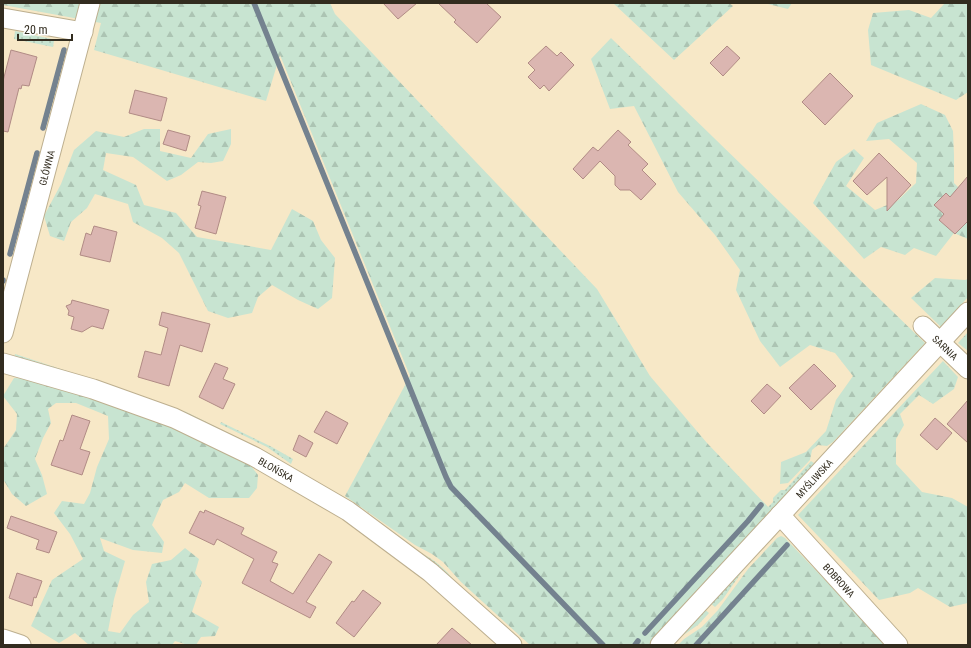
<svg xmlns="http://www.w3.org/2000/svg" width="971" height="648" font-family="'Roboto Condensed',sans-serif">
	<style>
		.grass { fill: url(#grass-dots) }
		.forest { fill: url(#forest-firs) }
		.lines { fill: none; stroke-linecap: round; stroke-linejoin: round }
		.stream { stroke: #74828f; stroke-width: 5.5 }
		.building { fill: #dbb6b1; stroke: #b18b85 }
		.street-casing { stroke: #bdaf8f; stroke-width: 21 }
		.street { stroke: #fff; stroke-width: 19 }
		.labels { text-anchor: middle; dominant-baseline: central; stroke-width: 3; stroke-linejoin: round; paint-order: stroke }
		.street-label { font-size: 10px; fill: #322c1f; stroke: #fff }
	</style>
	<defs>
		<pattern id="grass-dots" width="8" height="8" patternUnits="userSpaceOnUse"><rect width="8" height="8" fill="#c8e4d1"/><path d="M2 2h.1M6 6h.1" fill="none" stroke="#acc4b3" stroke-width="1.8" stroke-linecap="round"/></pattern>
		<pattern id="forest-firs" width="22" height="20" patternUnits="userSpaceOnUse"><rect width="22" height="20" fill="#c8e4d1"/><path d="M5 1l3.5 6h-7zM16 11l3.5 6h-7z" fill="#acc4b3"/></pattern>
	</defs>
	<rect width="100%" height="100%" fill="#f7e8c7"/>
	<path class="grass" d="M 15,31 L 52,39 L 54,41 L 53,47 L 14,39 Z
		M 926,344 L 927,345 L 829,449 L 827,449 Z
		M 15,354 L 79,375 L 75,377 L 14,358 Z
		M 184,411 L 267,452 L 287,466 L 185,416 Z
		M 221,422 L 272,447 L 293,459 L 291,464 L 267,447 L 220,424 Z
		M 811,461 L 815,464 L 772,511 L 768,507 L 773,502 L 773,498 L 781,490 L 785,490 Z
		M 417,551 C 434,559 445,568 456,583 Z
		M 746,566 L 723,599 L 715,607 L 710,603 Z
		M 704,609 L 709,613 L 698,625 L 679,638 Z"/>
	<path class="forest" d="M 3,3 L 330,3 L 335,14 L 597,289 L 650,376 L 707,443 L 772,511 L 649,645 L 530,645 L 461,582 L 443,562 L 432,554 L 415,545 L 345,496 L 410,376 L 280,55 L 266,101 L 94,50 L 101,23 L 3,5 Z
		M 613,3 L 729,3 L 733,6 L 674,60 Z
		M 764,3 L 792,3 L 788,9 Z
		M 945,3 L 968,3 L 968,92 L 956,100 L 871,65 L 868,30 L 873,13 L 909,10 L 931,18 Z
		M 611,38 L 925,343 L 833,442 L 827,446 L 818,445 L 812,450 L 810,460 L 788,483 L 780,484 L 781,462 L 806,452 L 826,431 L 836,400 L 853,376 L 835,353 L 810,345 L 780,367 L 760,341 L 736,290 L 740,270 L 715,235 L 678,192 L 634,106 L 610,109 L 591,59 Z
		M 921,104 L 945,115 L 953,131 L 954,155 L 954,183 L 968,197 L 968,239 L 954,233 L 936,256 L 914,248 L 905,255 L 881,247 L 864,259 L 813,203 L 836,162 L 854,149 L 864,158 L 846,186 L 875,210 L 897,201 L 916,183 L 917,163 L 889,139 L 866,141 L 877,123 Z
		M 144,129 L 160,129 L 160,151 L 191,158 L 208,134 L 231,129 L 231,144 L 223,161 L 211,163 L 198,162 L 181,175 L 167,181 L 133,157 L 106,153 L 103,170 L 136,185 L 144,205 L 176,213 L 197,237 L 271,250 L 292,209 L 313,221 L 321,240 L 335,258 L 332,298 L 318,309 L 298,300 L 272,285 L 258,297 L 252,313 L 228,318 L 208,311 L 179,253 L 162,238 L 133,222 L 128,204 L 95,194 L 87,208 L 71,222 L 64,241 L 50,236 L 44,216 L 61,184 L 74,150 L 96,131 L 124,137 Z
		M 935,278 L 965,280 L 968,279 L 968,297 L 941,327 L 911,298 Z
		M 968,332 L 968,351 L 958,343 Z
		M 943,361 L 958,377 L 954,389 L 933,404 L 919,395 L 900,414 L 904,425 L 896,439 L 896,464 L 922,492 L 952,498 L 968,507 L 968,603 L 950,607 L 918,588 L 910,593 L 879,600 L 798,515 Z
		M 14,378 L 31,379 L 157,419 L 248,462 L 258,475 L 257,488 L 249,498 L 209,498 L 185,483 L 179,492 L 163,500 L 152,525 L 164,542 L 162,553 L 133,550 L 100,538 L 104,551 L 125,561 L 114,599 L 108,631 L 120,633 L 133,615 L 149,602 L 146,582 L 152,564 L 171,560 L 185,548 L 199,559 L 195,573 L 202,582 L 192,612 L 219,627 L 215,636 L 201,637 L 196,645 L 188,645 L 175,641 L 172,645 L 89,645 L 75,633 L 59,643 L 31,626 L 52,580 L 83,559 L 70,534 L 54,513 L 62,501 L 84,504 L 90,493 L 97,467 L 109,439 L 108,416 L 76,403 L 56,403 L 48,409 L 51,423 L 43,438 L 35,459 L 42,475 L 47,494 L 26,506 L 12,494 L 3,479 L 3,449 L 16,430 L 17,414 L 3,396 Z
		M 781,536 L 785,538 L 887,645 L 678,645 L 684,639 L 702,627 L 718,610 L 748,569 L 777,538 Z"/>
	<g class="lines">
		<path class="stream" d="M 254,3 L 446,477 L 451,487 L 603,645
			M 43,128 L 64,50
			M 10,254 L 37,153
			M 3,281 L 3,280
			M 645,633 L 748,521 L 761,505
			M 635,645 L 638,641
			M 696,645 L 787,545"/>
	</g>
	<path class="building" d="M 383,3 L 417,3 L 398,19 Z
		M 438,3 L 486,3 L 501,17 L 477,43 L 454,22 L 456,20 Z
		M 546,46 L 557,56 L 561,52 L 574,65 L 549,91 L 544,85 L 540,89 L 528,77 L 535,70 L 528,63 Z
		M 727,46 L 740,58 L 723,76 L 710,63 Z
		M 11,50 L 37,57 L 29,86 L 22,85 L 21,89 L 19,88 L 8,132 L 3,131 L 3,81 Z
		M 830,73 L 853,96 L 825,125 L 802,102 Z
		M 135,90 L 167,98 L 161,121 L 129,113 Z
		M 168,130 L 190,136 L 186,151 L 163,144 Z
		M 618,130 L 631,142 L 628,145 L 648,164 L 642,170 L 656,184 L 641,200 L 630,190 L 620,190 L 615,185 L 615,176 L 600,161 L 583,179 L 573,169 L 593,147 L 598,151 Z
		M 879,153 L 911,185 L 887,211 L 887,177 L 867,195 L 853,181 Z
		M 968,176 L 968,221 L 955,234 L 939,220 L 944,214 L 934,205 L 946,193 L 950,197 Z
		M 202,191 L 226,197 L 216,234 L 195,228 L 201,206 L 198,205 Z
		M 94,226 L 117,232 L 110,262 L 80,255 L 86,233 L 91,235 Z
		M 72,300 L 109,310 L 103,329 L 92,326 L 82,332 L 71,329 L 74,317 L 68,315 L 69,311 L 66,306 L 71,304 Z
		M 162,312 L 210,324 L 202,352 L 180,345 L 169,386 L 138,377 L 145,351 L 161,355 L 168,328 L 159,325 Z
		M 215,363 L 228,368 L 223,379 L 235,384 L 223,409 L 199,397 Z
		M 814,364 L 836,386 L 811,410 L 789,388 Z
		M 767,384 L 781,396 L 764,414 L 751,401 Z
		M 968,400 L 968,443 L 947,424 Z
		M 326,411 L 348,423 L 337,444 L 314,432 Z
		M 72,415 L 90,421 L 80,449 L 90,452 L 82,475 L 51,465 L 60,440 L 63,441 Z
		M 935,418 L 952,433 L 937,450 L 920,435 Z
		M 299,435 L 313,443 L 306,457 L 293,450 Z
		M 205,510 L 244,528 L 241,534 L 277,552 L 272,562 L 278,564 L 270,581 L 293,594 L 319,554 L 332,562 L 306,602 L 316,607 L 310,618 L 242,583 L 254,559 L 217,539 L 214,545 L 189,533 L 200,511 L 204,513 Z
		M 11,516 L 57,532 L 49,553 L 36,549 L 39,540 L 7,528 Z
		M 17,573 L 42,581 L 36,598 L 34,597 L 32,606 L 9,598 Z
		M 363,590 L 381,603 L 354,637 L 336,623 L 352,601 L 354,602 Z
		M 452,628 L 472,645 L 436,645 Z"/>
	<g class="lines">
		<defs>
			<g id="street">
				<path d="M 3,18 L 83,32"/>
				<path id="s1" d="M 923,326 L 968,369"/>
				<path id="s2" d="M 3,333 L 90,3"/>
				<path id="s3" d="M 3,363 L 93,389 L 174,418 L 255,457 L 348,511 L 430,572 L 512,645"/>
				<path id="s4" d="M 780,515 L 898,645"/>
				<path d="M 3,639 L 21,645"/>
				<path id="s5" d="M 660,645 L 968,312"/>
			</g>
		</defs>
		<use href="#street" class="street-casing"/>
		<use href="#street" class="street"/>
	</g>
	<g class="labels">
		<g class="street-label">
			<text stroke="none"><textPath href="#s2" startOffset="171">GŁÓWNA</textPath></text>
			<text stroke="none"><textPath href="#s1" startOffset="31">SARNIA</textPath></text>
			<text stroke="none"><textPath href="#s3" startOffset="294">BŁOŃSKA</textPath></text>
			<text stroke="none"><textPath href="#s5" startOffset="227">MYŚLIWSKA</textPath></text>
			<text stroke="none"><textPath href="#s4" startOffset="88">BOBROWA</textPath></text>
		</g>
	</g>
	<rect width="971" height="648" fill="none" stroke="#322c1f" stroke-width="8"/>
	<path d="M18 34v6h54v-6" fill="none" stroke="#322c1f" stroke-width="2"/>
	<text x="24" y="34" font-size="12" fill="#322c1f" stroke="#ffffff" stroke-width="3" paint-order="stroke">20 m</text>
</svg>
